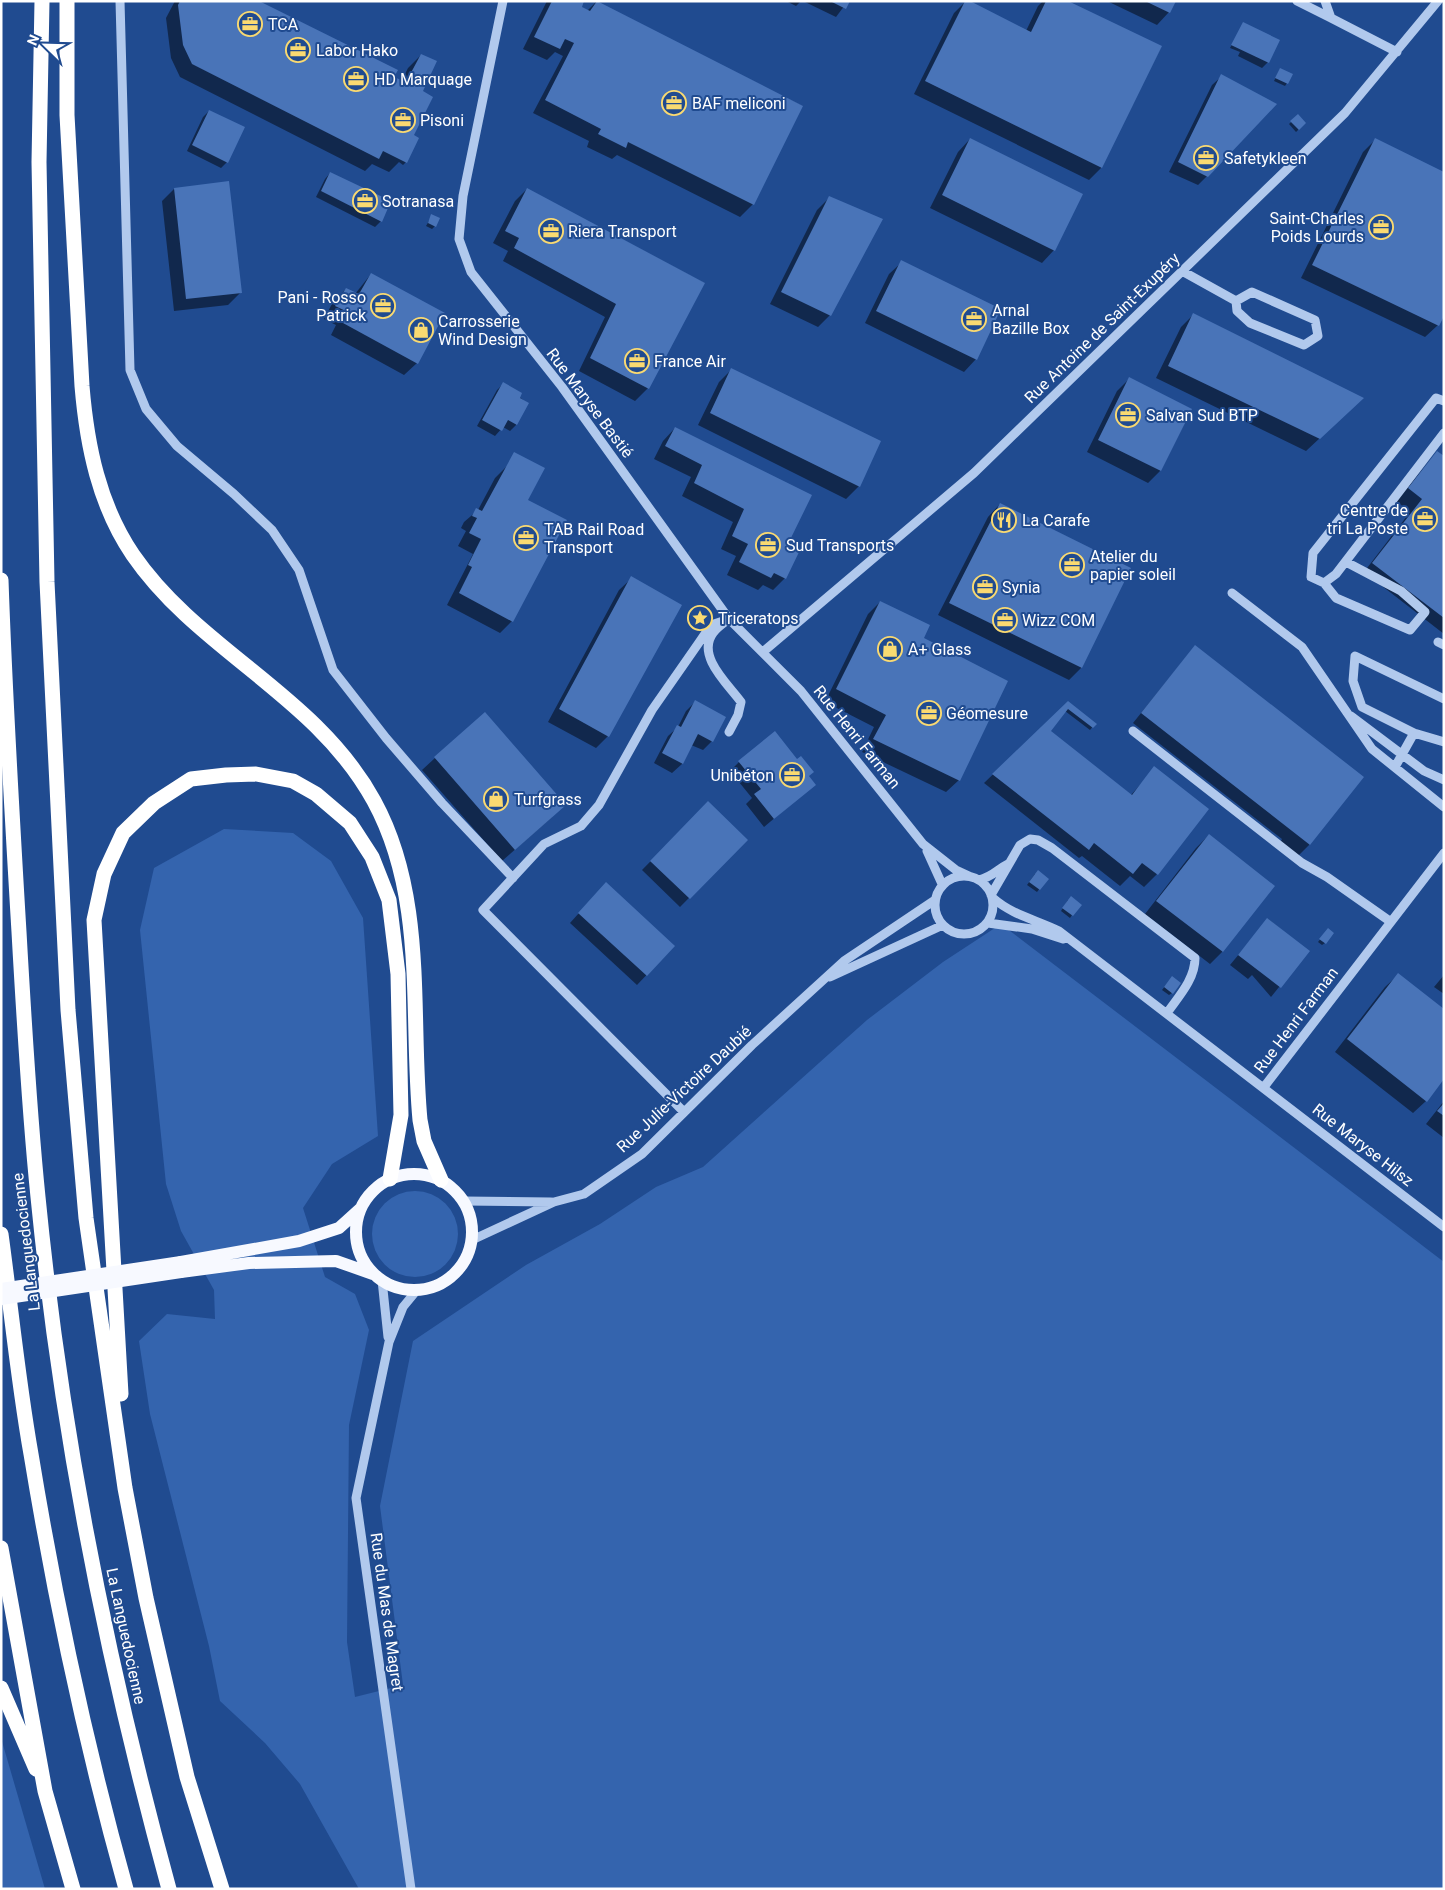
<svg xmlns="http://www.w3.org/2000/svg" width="1445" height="1890" font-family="Roboto,sans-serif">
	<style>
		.green { fill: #3464ae }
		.shadow { fill: #0007 }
		.building { fill: #4974b8 }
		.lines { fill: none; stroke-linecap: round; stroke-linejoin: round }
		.minor { stroke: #b1c9ed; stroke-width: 9 }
		.major { stroke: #f7f9ff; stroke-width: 12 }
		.highway { stroke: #fff; stroke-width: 15 }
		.major-bridge { stroke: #f7f9ff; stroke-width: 12 }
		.labels { text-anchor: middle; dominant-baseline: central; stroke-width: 4; stroke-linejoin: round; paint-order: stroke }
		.poi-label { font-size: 16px; fill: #fff; stroke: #204b90; text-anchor: start }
		.street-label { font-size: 16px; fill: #fff; stroke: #204b90 }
	</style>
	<rect width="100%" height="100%" fill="#204b90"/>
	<path class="green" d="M 224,829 L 293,833 L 331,861 L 363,918 L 378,1136 L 332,1164 L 303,1208 L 325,1277 L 355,1294 L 369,1330 L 349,1425 L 347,1642 L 355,1697 L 403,1685 L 380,1506 L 413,1341 L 526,1265 L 600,1224 L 656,1187 L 703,1167 L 867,1020 L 943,962 L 1001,924 L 1444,1262 L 1444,1889 L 359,1889 L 300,1784 L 265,1743 L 220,1701 L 209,1646 L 150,1414 L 139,1341 L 167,1314 L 215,1319 L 214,1290 L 181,1231 L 166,1184 L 140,930 L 154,868 Z
		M372 1234a43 43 0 1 1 86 0a43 43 0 1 1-86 0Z
		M 1,1738 L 45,1889 L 1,1889 Z"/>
	<path class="shadow" d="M 175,1 L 257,1 L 401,82 L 408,68 L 421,55 L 421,91 L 406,162 L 403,165 L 399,162 L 389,172 L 372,164 L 365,171 L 180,77 L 171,58 L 166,18 Z
		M 547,1 L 583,1 L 580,8 L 587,11 L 596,2 L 802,106 L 753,204 L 740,217 L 617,155 L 612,159 L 587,147 L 589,141 L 533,113 L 563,56 L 555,52 L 547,60 L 523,49 Z
		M 786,1 L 801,1 L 796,6 Z
		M 803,1 L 848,1 L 836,17 Z
		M 966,1 L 1026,31 L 1038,6 L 1043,1 L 1065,1 L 1161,47 L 1101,168 L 1089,180 L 914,94 L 954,13 Z
		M 1107,1 L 1175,1 L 1169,12 L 1157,25 Z
		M 1243,24 L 1268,62 L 1262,68 L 1238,56 L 1240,52 L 1230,48 Z
		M 1280,69 L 1287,83 L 1285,86 L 1274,81 Z
		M 1222,76 L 1207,176 L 1198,185 L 1169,172 L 1212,85 Z
		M 209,111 L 227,162 L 221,168 L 187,151 L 203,117 Z
		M 1298,116 L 1305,123 L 1296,132 L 1289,124 Z
		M 970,139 L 1054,250 L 1042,263 L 930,208 L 958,152 Z
		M 1375,140 L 1438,325 L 1425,337 L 1301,278 L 1363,152 Z
		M 330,173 L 381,221 L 375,227 L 316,197 L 325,179 Z
		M 174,189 L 240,293 L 228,305 L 174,311 L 162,201 Z
		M 527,189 L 704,283 L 648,388 L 635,401 L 579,371 L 605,317 L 503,261 L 508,251 L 493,243 L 515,201 Z
		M 830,197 L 830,315 L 818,327 L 770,304 L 817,210 Z
		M 432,216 L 435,226 L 432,229 L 426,226 Z
		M 902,262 L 976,359 L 964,372 L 865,323 L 889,274 Z
		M 371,274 L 417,363 L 404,375 L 331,335 L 336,325 L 324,319 L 333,302 L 346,289 L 355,294 Z
		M 1193,315 L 1350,410 L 1306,451 L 1156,378 L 1181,327 Z
		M 731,370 L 879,442 L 859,486 L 846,499 L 698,425 L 719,382 Z
		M 1129,379 L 1190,409 L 1160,471 L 1148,483 L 1087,452 L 1117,391 Z
		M 503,384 L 527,403 L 516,425 L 510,431 L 503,427 L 495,436 L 477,426 L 497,390 Z
		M 675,428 L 787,544 L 785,578 L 773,590 L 763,585 L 758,590 L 727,575 L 736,556 L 721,549 L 733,522 L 682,496 L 691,477 L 654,459 L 663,441 Z
		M 1437,452 L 1444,457 L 1444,634 L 1364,572 L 1410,512 L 1396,501 Z
		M 508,465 L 526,500 L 512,621 L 500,633 L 447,605 L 473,554 L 458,546 L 466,531 L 461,528 L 464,522 L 478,510 L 495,478 Z
		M 1000,504 L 1129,568 L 1081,668 L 1069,680 L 938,615 L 988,517 Z
		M 632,578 L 608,736 L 596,748 L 548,722 L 619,590 Z
		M 880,602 L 959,780 L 946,792 L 862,752 L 874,727 L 825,702 L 868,614 Z
		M 1195,646 L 1310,844 L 1297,857 L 1280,843 L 1282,839 L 1133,723 Z
		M 695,702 L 712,741 L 703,750 L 691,745 L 682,764 L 672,773 L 654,763 L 668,736 L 678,727 L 686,711 Z
		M 1068,702 L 1068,709 L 1072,706 L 1095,724 L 1090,730 L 1065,711 L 1049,731 L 1131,795 L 1155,768 L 1207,809 L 1157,874 L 1144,887 L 1130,876 L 1120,886 L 1082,856 L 1079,858 L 984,783 Z
		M 435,758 L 552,817 L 502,861 L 422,770 Z
		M 739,762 L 807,777 L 808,790 L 764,827 L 746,804 L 752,798 L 730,771 Z
		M 708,803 L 746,840 L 680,907 L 642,870 Z
		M 1209,835 L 1273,886 L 1222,952 L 1210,964 L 1145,914 L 1196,848 Z
		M 1035,874 L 1047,879 L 1037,892 L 1027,885 Z
		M 597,893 L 674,946 L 637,985 L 570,923 Z
		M 1068,900 L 1072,915 L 1070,918 L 1061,911 Z
		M 1268,919 L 1308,951 L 1271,997 L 1252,975 L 1248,979 L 1230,965 Z
		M 1326,932 L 1325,943 L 1322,945 L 1318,942 Z
		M 1398,975 L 1426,1101 L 1413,1113 L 1335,1052 L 1385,987 Z
		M 1444,975 L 1444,994 L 1434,987 Z
		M 1170,980 L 1172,993 L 1169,995 L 1162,990 Z
		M 1444,1101 L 1444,1138 L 1426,1124 Z"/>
	<path class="building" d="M 180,1 L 259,1 L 398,70 L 394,77 L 406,82 L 421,54 L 437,61 L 423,91 L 433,97 L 414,135 L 419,138 L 407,163 L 383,151 L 379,159 L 192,64 L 183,45 L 178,5 Z
		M 552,1 L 584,1 L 582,7 L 590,11 L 597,1 L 803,106 L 754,205 L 628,142 L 626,148 L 598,134 L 601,129 L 545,100 L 574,43 L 565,39 L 560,49 L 534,37 Z
		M 830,1 L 850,1 L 846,9 Z
		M 965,1 L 970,1 L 1031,32 L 1046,1 L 1068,1 L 1162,46 L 1102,168 L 925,81 Z
		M 1145,1 L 1176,1 L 1170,13 Z
		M 1243,22 L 1280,40 L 1269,63 L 1231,45 Z
		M 1280,68 L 1293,74 L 1288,84 L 1275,78 Z
		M 1221,74 L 1277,104 L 1208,177 L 1178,162 Z
		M 209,110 L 245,127 L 228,163 L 192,145 Z
		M 1298,114 L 1306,123 L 1299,130 L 1290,121 Z
		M 970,138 L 1083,194 L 1055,251 L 942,195 Z
		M 1375,138 L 1444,172 L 1444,316 L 1439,326 L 1312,265 Z
		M 330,172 L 391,201 L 382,222 L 321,191 Z
		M 229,181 L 242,293 L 186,299 L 174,188 Z
		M 527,188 L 705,283 L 649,389 L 590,358 L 616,304 L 514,248 L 519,238 L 505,231 Z
		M 829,196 L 883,219 L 831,316 L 781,292 Z
		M 431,214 L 440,218 L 436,227 L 428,223 Z
		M 901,260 L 1001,309 L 977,360 L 876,311 Z
		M 371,273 L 445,313 L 418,364 L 343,323 L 348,312 L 335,306 L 346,288 L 359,294 Z
		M 1193,313 L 1364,398 L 1320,439 L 1168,366 Z
		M 731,368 L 881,441 L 860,487 L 710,413 Z
		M 1129,377 L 1192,409 L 1161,471 L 1098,440 Z
		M 503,382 L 522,393 L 520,398 L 529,403 L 517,425 L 508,420 L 502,431 L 482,420 Z
		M 675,427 L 812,495 L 788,544 L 800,550 L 786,579 L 774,573 L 771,578 L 739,562 L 748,544 L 732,536 L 744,509 L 694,483 L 702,465 L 665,446 Z
		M 1437,451 L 1444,456 L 1444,618 L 1372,563 L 1422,499 L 1408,488 Z
		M 514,452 L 545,468 L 528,500 L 567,520 L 513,622 L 459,593 L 472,567 L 468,565 L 481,539 L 469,533 L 477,518 L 472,516 L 476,508 L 482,511 Z
		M 1000,503 L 1131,568 L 1082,668 L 949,603 Z
		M 631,576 L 682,605 L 609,737 L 559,709 Z
		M 880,601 L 930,625 L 924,638 L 1008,681 L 960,781 L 873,739 L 886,715 L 836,689 Z
		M 1195,645 L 1364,777 L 1310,845 L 1141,713 Z
		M 695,700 L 726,717 L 713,742 L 698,734 L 683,764 L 662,753 L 677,725 L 681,727 Z
		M 1068,701 L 1097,724 L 1093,728 L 1068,709 L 1051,731 L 1132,795 L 1154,766 L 1209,809 L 1158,875 L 1142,863 L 1133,874 L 1094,843 L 1089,850 L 992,774 Z
		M 485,712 L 566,805 L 515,850 L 434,757 Z
		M 775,731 L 797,759 L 801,756 L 814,772 L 809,776 L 816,785 L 774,819 L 754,794 L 761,789 L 738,761 Z
		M 708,801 L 748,840 L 690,899 L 650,861 Z
		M 1209,834 L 1275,886 L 1223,952 L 1156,901 Z
		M 1038,870 L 1049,879 L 1040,890 L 1029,882 Z
		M 606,882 L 675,946 L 647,976 L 578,913 Z
		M 1071,896 L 1082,905 L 1073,916 L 1062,908 Z
		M 1267,918 L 1310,951 L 1281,988 L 1238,955 Z
		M 1328,928 L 1334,933 L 1326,944 L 1319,939 Z
		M 1398,973 L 1444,1009 L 1444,1079 L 1427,1102 L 1347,1039 Z
		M 1172,976 L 1181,983 L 1173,994 L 1164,987 Z
		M 1444,1103 L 1444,1116 L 1437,1111 Z"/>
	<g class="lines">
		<path class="minor" d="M 120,1 L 130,370 L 146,409 L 177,446 L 234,494 L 272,530 L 299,570 L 333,670 L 386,738 L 442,803 L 513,878
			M 503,1 L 463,196 L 459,239 L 471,272 L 562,387 L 729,619 L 801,691 L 923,844 L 956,870 L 969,876
			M 1297,1 L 1331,18
			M 1325,1 L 1331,18 L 1397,52
			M 1182,271 L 1236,301 L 1237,311 L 1250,323 L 1304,345 L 1318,336 L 1315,320 L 1252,292 L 1236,301
			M 1444,401 L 1436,398 L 1313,553 L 1311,577 L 1324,583 L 1336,574 L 1444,433
			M 1324,583 L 1336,598 L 1410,630 L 1425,612 L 1401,591 L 1346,562
			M 1232,593 L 1302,647 L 1372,749 L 1444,807
			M 725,622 C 721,625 716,629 713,633 C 696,656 728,684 741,702 L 738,715 L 729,732
			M 1438,642 L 1444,645
			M 764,651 L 974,473 L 1345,113 L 1438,1
			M 1444,699 L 1355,656 L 1353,681 L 1362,707 L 1414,733 L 1444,742
			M 1351,716 L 1424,771 L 1444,780
			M 1133,731 L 1302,863 L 1327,877 L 1391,922
			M 1395,767 L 1414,733
			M 927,851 L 942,884
			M935 905a29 29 0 1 1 58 0a29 29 0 1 1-58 0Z
			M 979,880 C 994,876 996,870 1008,864
			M 991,895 L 1020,845 L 1030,839 L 1038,840 L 1052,848 L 1195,958 C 1195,979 1179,996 1167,1013
			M 993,898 C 1012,915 1037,920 1059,931 L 1444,1227
			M 988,923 L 1032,929 L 1063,939
			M 830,977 L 943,925
			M 1264,1087 L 1444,853
			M 684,1112 L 483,910 L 544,844 L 581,826 L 599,805 L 652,710 L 698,644 L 711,625 L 729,619
			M 464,1201 L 551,1202
			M 472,1240 L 554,1202 L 584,1194 L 642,1154 L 752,1045 L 844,961 L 935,900
			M 382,1280 L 388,1337
			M 411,1889 L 356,1498 L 389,1342 L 403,1307 L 417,1290"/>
		<path class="major" d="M356 1232a58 58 0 1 1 116 0a58 58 0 1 1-116 0Z
			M 181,1262 L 299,1241 L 339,1228 L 360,1209
			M 181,1272 L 249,1263 L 336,1261 L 373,1274"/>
		<path class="highway" d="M 42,1 L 39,162 L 47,582 L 68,1010 L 86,1218 L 125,1488 L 146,1598 L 187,1777 L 222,1889
			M 67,1 L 67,115 L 82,386 C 87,446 99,505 133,555 C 199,651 316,695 374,801 C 427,898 410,1014 420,1120 L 424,1141 L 441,1180
			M 1,580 C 5,698 12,815 19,932 C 24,1021 29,1109 38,1197 C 61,1431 107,1663 169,1889
			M 1,1234 C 11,1307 18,1381 31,1454 C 55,1600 86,1746 126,1889
			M 121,1394 L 94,920 L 104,874 L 123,833 L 154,803 L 191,779 L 226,775 L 256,774 L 293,781 L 316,794 L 350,823 L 372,857 L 389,900 L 398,974 L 401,1115 L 390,1179
			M 1,1548 L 45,1791 L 73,1889
			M 1,1688 L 36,1769"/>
		<path class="major-bridge" d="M 1,1289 L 181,1262
			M 1,1299 L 181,1272"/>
	</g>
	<defs>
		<symbol id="office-ring" viewBox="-11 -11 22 22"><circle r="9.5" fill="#204b90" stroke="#fada71" stroke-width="1.5"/><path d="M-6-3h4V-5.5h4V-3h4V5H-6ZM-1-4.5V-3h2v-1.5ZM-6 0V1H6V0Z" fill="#fada71"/></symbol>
		<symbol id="shop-ring" viewBox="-11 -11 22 22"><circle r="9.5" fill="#204b90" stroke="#fada71" stroke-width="1.5"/><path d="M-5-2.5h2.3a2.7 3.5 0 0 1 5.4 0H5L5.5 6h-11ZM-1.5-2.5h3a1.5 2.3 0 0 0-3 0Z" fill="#fada71"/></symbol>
		<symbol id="restaurant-ring" viewBox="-11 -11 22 22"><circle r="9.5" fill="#204b90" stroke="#fada71" stroke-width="1.5"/><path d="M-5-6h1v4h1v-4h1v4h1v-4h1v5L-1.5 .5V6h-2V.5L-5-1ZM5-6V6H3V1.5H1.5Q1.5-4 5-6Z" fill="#fada71"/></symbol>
		<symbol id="sight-ring" viewBox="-11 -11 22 22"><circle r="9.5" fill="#204b90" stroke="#fada71" stroke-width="1.5"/><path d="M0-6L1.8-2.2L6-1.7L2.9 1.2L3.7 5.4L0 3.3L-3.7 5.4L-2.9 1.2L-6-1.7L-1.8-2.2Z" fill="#fada71"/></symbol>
	</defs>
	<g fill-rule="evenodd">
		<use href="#office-ring" x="236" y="10" width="28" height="28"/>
		<use href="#office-ring" x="284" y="36" width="28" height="28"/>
		<use href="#office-ring" x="342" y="65" width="28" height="28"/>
		<use href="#office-ring" x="660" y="89" width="28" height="28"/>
		<use href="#office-ring" x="389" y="106" width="28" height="28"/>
		<use href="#office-ring" x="1192" y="144" width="28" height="28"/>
		<use href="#office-ring" x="351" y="187" width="28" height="28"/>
		<use href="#office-ring" x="1367" y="213" width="28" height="28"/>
		<use href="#office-ring" x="537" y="217" width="28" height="28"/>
		<use href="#office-ring" x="369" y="292" width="28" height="28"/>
		<use href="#office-ring" x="960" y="305" width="28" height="28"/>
		<use href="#shop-ring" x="407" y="316" width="28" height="28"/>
		<use href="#office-ring" x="623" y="347" width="28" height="28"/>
		<use href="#office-ring" x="1114" y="401" width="28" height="28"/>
		<use href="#office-ring" x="1411" y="505" width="28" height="28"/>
		<use href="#restaurant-ring" x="990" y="506" width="28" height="28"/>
		<use href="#office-ring" x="512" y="524" width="28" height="28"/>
		<use href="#office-ring" x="754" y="531" width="28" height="28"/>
		<use href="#office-ring" x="1058" y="551" width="28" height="28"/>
		<use href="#office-ring" x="971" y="573" width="28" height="28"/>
		<use href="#sight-ring" x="686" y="604" width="28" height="28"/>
		<use href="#office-ring" x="991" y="606" width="28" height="28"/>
		<use href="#shop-ring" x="876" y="635" width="28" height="28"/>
		<use href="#office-ring" x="915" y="699" width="28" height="28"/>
		<use href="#office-ring" x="778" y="761" width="28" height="28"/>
		<use href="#shop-ring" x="482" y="785" width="28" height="28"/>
	</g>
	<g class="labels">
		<g class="poi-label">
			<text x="268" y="24">TCA</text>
			<text x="316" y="50">Labor Hako</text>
			<text x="374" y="79">HD Marquage</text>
			<text x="692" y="103">BAF meliconi</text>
			<text x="420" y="120">Pisoni</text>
			<text x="1224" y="158">Safetykleen</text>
			<text x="382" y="201">Sotranasa</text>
			<text x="1364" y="218" text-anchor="end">Saint-Charles<tspan x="1364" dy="18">Poids Lourds</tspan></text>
			<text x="568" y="231">Riera Transport</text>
			<text x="366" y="297" text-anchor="end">Pani - Rosso<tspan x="366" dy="18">Patrick</tspan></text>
			<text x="992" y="310">Arnal<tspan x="992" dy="18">Bazille Box</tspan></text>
			<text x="438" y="321">Carrosserie<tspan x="438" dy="18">Wind Design</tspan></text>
			<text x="654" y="361">France Air</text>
			<text x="1146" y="415">Salvan Sud BTP</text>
			<text x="1408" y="510" text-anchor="end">Centre de<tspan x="1408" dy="18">tri La Poste</tspan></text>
			<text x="1022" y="520">La Carafe</text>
			<text x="544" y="529">TAB Rail Road<tspan x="544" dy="18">Transport</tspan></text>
			<text x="786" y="545">Sud Transports</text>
			<text x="1090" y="556">Atelier du<tspan x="1090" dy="18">papier soleil</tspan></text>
			<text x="1002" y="587">Synia</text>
			<text x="718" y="618">Triceratops</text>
			<text x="1022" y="620">Wizz COM</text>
			<text x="908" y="649">A+ Glass</text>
			<text x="946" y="713">Géomesure</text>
			<text x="774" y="775" text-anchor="end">Unibéton</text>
			<text x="514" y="799">Turfgrass</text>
		</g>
		<g class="street-label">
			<text transform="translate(1102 328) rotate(-44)">Rue Antoine de Saint-Exupéry</text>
			<text transform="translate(590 403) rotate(53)">Rue Maryse Bastié</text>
			<text transform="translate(857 737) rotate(51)">Rue Henri Farman</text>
			<text transform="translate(1296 1020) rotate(-53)">Rue Henri Farman</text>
			<text transform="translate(684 1089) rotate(-43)">Rue Julie-Victoire Daubié</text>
			<text transform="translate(1363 1145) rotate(38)">Rue Maryse Hilsz</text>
			<text transform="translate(26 1242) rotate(-97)">La Languedocienne</text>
			<text transform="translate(387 1612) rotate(82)">Rue du Mas de Magret</text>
			<text transform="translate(126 1636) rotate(78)">La Languedocienne</text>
		</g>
	</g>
	<rect width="1445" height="1890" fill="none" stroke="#ffffff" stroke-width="5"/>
	<g transform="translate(45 45) rotate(293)" stroke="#204b90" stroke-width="4" paint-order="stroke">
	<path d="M0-4L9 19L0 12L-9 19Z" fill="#ffffff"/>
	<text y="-8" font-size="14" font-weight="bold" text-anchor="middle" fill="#ffffff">N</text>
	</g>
</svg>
